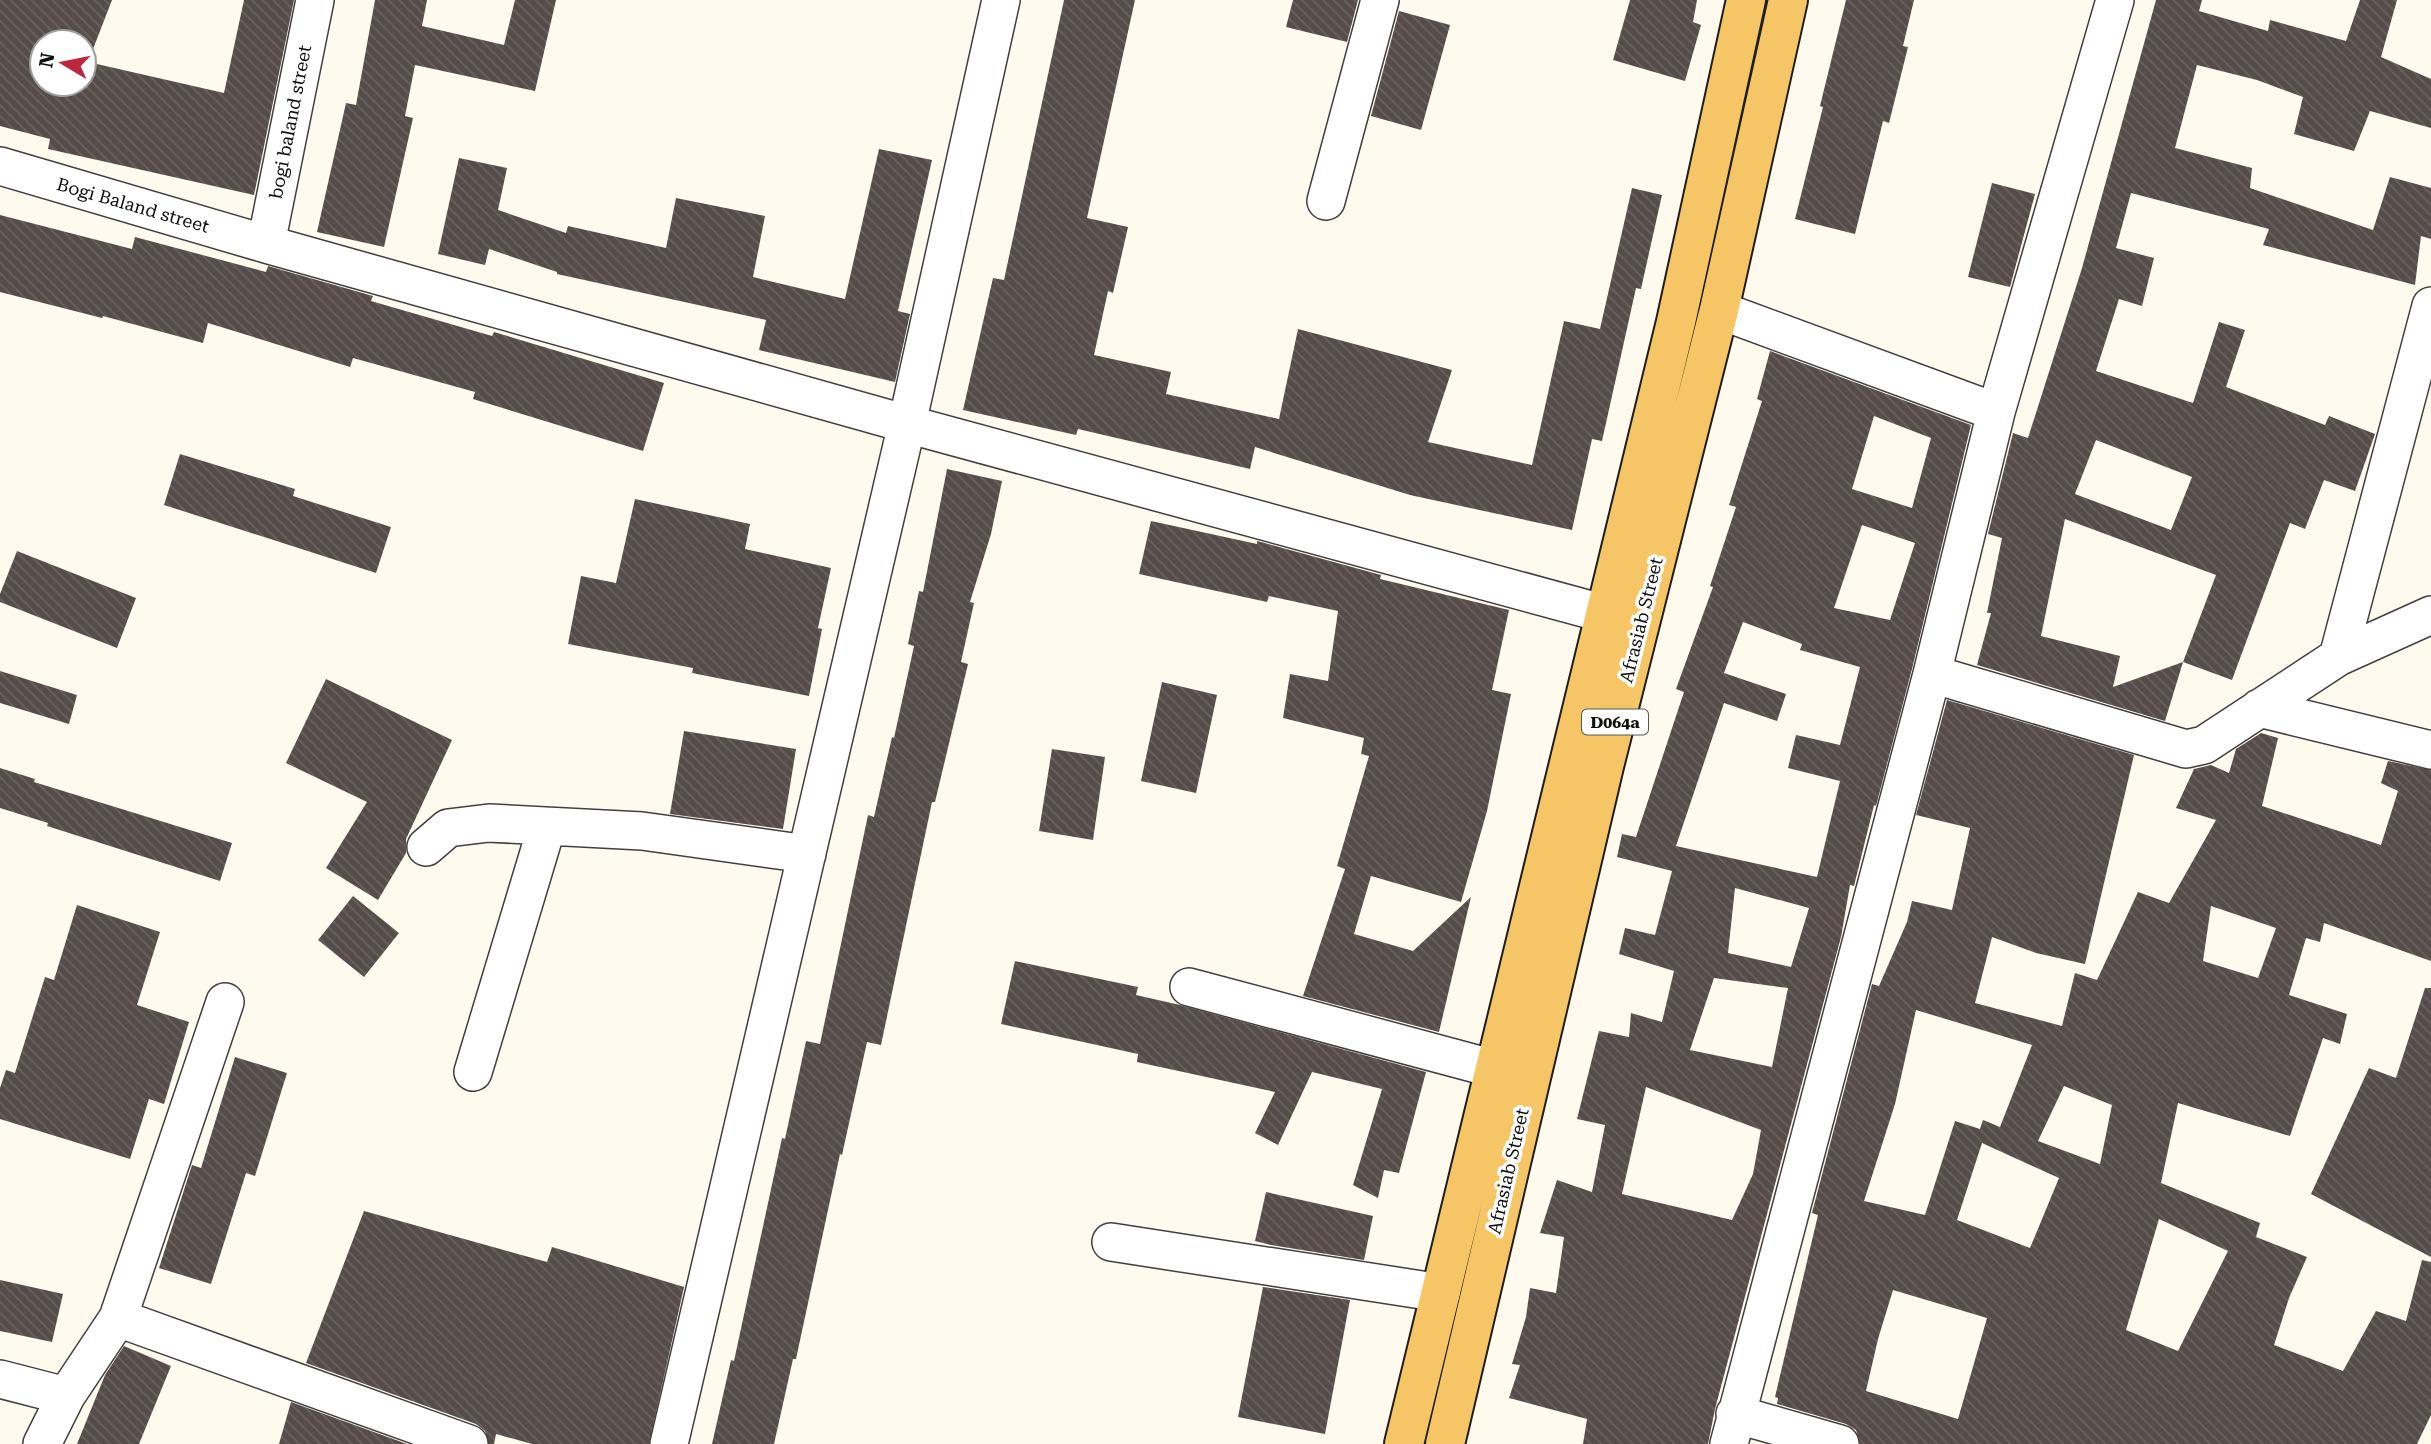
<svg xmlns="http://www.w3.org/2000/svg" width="2431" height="1444" font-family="'Roboto Serif',serif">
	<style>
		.building { fill: url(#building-back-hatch); fill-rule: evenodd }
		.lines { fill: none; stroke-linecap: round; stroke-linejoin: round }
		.minor-casing { stroke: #404040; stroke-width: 40 }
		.major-casing { stroke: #1e1e1e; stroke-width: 42 }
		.minor { stroke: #fff; stroke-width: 37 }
		.major { stroke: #f6c666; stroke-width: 38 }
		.labels { text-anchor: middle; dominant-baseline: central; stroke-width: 7; stroke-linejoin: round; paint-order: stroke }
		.shield { fill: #fff; stroke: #565656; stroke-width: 2 }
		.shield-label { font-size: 16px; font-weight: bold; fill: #0d0d0d }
		.street-label { font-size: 18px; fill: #0d0d0d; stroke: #fff }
	</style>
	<defs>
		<pattern id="building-back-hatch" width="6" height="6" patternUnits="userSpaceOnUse" patternTransform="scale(1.75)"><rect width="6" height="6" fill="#564d4a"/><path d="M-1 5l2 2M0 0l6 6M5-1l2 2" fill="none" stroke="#696260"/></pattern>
	</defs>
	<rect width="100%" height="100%" fill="#fffaee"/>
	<path class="building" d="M 0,0 L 112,0 L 88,62 L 224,93 L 244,0 L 294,0 L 254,195 L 48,149 L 50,139 L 0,126 ZM 42,42 L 84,42 L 84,84 L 42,84 Z
		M 375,0 L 427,0 L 422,26 L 504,45 L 515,0 L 556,0 L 535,91 L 415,65 L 405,116 L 413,118 L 384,247 L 317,232 L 346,103 L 356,105 Z
		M 1064,0 L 1135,0 L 1087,218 L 1128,227 L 1113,293 L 1108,291 L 1094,355 L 1171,372 L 1166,394 L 1279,419 L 1298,329 L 1452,370 L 1428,442 L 1532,465 L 1564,321 L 1600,329 L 1632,188 L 1662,195 L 1641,289 L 1636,288 L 1602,441 L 1592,439 L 1572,530 L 1410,495 L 1255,447 L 1250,469 L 1078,429 L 1076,435 L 963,410 L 993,278 L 1004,280 Z
		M 1293,0 L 1358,0 L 1347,42 L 1286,27 Z
		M 1630,0 L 1697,0 L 1693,22 L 1701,25 L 1685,81 L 1613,60 Z
		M 1846,0 L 1914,0 L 1903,46 L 1908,47 L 1889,123 L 1883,121 L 1855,234 L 1795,219 L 1823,107 L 1820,106 Z
		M 2156,0 L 2202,0 L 2199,11 L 2268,31 L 2270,20 L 2346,41 L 2360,0 L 2397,0 L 2381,57 L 2431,79 L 2431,128 L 2370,111 L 2354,151 L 2294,134 L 2303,97 L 2257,80 L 2197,65 L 2175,148 L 2252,168 L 2250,188 L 2373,230 L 2390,177 L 2431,188 L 2431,239 L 2421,236 L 2415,285 L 2263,245 L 2269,229 L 2131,193 L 2116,248 L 2154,258 L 2142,306 L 2119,299 L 2096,371 L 2193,403 L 2219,322 L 2245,330 L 2226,387 L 2325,425 L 2329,416 L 2375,434 L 2355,491 L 2324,480 L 2305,529 L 2290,523 L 2232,680 L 2183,662 L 2165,721 L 1977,665 L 1991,613 L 1987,613 L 2002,538 L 1988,534 L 2013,433 L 2028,438 L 2082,268 ZM 2096,440 L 2192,477 L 2171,530 L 2075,494 ZM 2065,519 L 2216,575 L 2183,662 L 2113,687 L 2120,656 L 2041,636 Z
		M 1399,11 L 1450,25 L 1421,130 L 1371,116 Z
		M 879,149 L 932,160 L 898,311 L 910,314 L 895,382 L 759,350 L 766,320 L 557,274 L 557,272 L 489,249 L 485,265 L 438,254 L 459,158 L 507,168 L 498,210 L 566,233 L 568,226 L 666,248 L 676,198 L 765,216 L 753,277 L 845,299 Z
		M 1992,183 L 2035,194 L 2010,287 L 1968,277 Z
		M 0,215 L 132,249 L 135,237 L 266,272 L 268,266 L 373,296 L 371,301 L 492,336 L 494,332 L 664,383 L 643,451 L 473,399 L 475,392 L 353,358 L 350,367 L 208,323 L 203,343 L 103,316 L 102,318 L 0,292 Z
		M 1770,351 L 1971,425 L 1912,669 L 1876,806 L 1874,805 L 1854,886 L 1850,885 L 1841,937 L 1715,1409 L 1708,1444 L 1583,1444 L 1587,1419 L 1509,1398 L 1520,1365 L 1512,1364 L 1526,1317 L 1530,1288 L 1556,1293 L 1564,1237 L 1540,1233 L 1557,1180 L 1592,1192 L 1605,1125 L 1577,1119 L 1599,1031 L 1629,1037 L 1631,1013 L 1662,1022 L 1674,971 L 1619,954 L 1625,928 L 1655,935 L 1672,871 L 1617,857 L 1622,834 L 1636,837 L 1684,692 L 1676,689 L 1713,587 L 1710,586 L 1736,507 L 1729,505 L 1762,401 L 1757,399 ZM 1874,416 L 1931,438 L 1912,508 L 1852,489 ZM 1862,525 L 1915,543 L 1890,620 L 1834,608 ZM 1743,622 L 1802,644 L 1800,650 L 1860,667 L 1840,745 L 1796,735 L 1788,768 L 1840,781 L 1817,877 L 1676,846 L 1724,703 L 1777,721 L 1786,694 L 1724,673 ZM 1735,888 L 1809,908 L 1791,967 L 1728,953 ZM 1714,978 L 1788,988 L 1772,1067 L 1690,1050 ZM 1646,1087 L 1761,1130 L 1753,1174 L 1732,1220 L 1622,1194 Z
		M 180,454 L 295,489 L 293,496 L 391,527 L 376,573 L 164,505 Z
		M 947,469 L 1002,481 L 991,534 L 970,602 L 974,603 L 961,662 L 968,664 L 935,802 L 932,802 L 881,1045 L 867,1042 L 842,1155 L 840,1154 L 796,1359 L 793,1359 L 774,1444 L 712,1444 L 731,1360 L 734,1361 L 782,1138 L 785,1139 L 806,1041 L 820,1044 L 868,815 L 874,817 L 892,737 L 894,738 L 914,646 L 908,644 L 919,591 L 923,592 Z
		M 635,499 L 750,524 L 745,549 L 831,568 L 818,628 L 822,629 L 809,696 L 692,673 L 693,668 L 568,644 L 581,576 L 616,583 Z
		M 1151,521 L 1257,544 L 1257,541 L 1381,575 L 1380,579 L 1509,610 L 1492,690 L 1511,694 L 1487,811 L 1461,902 L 1371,876 L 1354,934 L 1413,951 L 1471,897 L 1439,1032 L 1303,996 L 1345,869 L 1337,866 L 1369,756 L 1361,754 L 1364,738 L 1283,718 L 1290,674 L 1328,681 L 1338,611 L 1269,596 L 1267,602 L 1139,574 Z
		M 17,551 L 136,598 L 117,648 L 0,602 L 0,594 Z
		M 0,671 L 77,695 L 69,724 L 0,703 Z
		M 326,679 L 452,740 L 406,839 L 406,853 L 378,900 L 326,868 L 367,802 L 286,763 Z
		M 1162,682 L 1217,695 L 1196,793 L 1141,781 Z
		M 1947,700 L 2134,755 L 2085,964 L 2036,953 L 1992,937 L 1975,1003 L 2062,1026 L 2075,973 L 2097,980 L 2138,892 L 2169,903 L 2216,820 L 2176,808 L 2194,769 L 2211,765 L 2229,773 L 2236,749 L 2261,733 L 2278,738 L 2262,806 L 2381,845 L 2398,791 L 2381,783 L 2388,761 L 2431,770 L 2431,961 L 2324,923 L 2320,942 L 2306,938 L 2289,995 L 2347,1014 L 2340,1044 L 2323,1038 L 2290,1136 L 2178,1103 L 2161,1183 L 2260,1223 L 2256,1237 L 2307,1257 L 2289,1298 L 2274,1345 L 2343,1371 L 2376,1311 L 2406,1321 L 2422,1260 L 2431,1262 L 2431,1415 L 2417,1444 L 1860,1444 L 1856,1430 L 1846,1424 L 1777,1404 L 1778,1398 L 1775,1397 L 1818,1215 L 1812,1213 L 1872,984 L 1879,986 L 1907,922 L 1912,901 L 1952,910 L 1970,828 L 1916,815 ZM 2211,906 L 2276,928 L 2258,978 L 2203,961 ZM 1916,1010 L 2032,1045 L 2000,1127 L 1983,1120 L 1980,1129 L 1955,1121 L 1925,1215 L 1864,1201 L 1895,1104 ZM 2064,1086 L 2112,1105 L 2100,1164 L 2038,1141 ZM 1982,1143 L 2059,1178 L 2030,1248 L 1957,1220 ZM 2159,1219 L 2228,1251 L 2178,1351 L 2126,1330 ZM 1893,1290 L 1987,1318 L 1958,1419 L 1866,1391 L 1878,1339 Z
		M 684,731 L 796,749 L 783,829 L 670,814 Z
		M 1052,749 L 1105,757 L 1093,840 L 1039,831 Z
		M 0,768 L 35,779 L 34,782 L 232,843 L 220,881 L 47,826 L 48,823 L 0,808 Z
		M 353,896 L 399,933 L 364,977 L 318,940 Z
		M 77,905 L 160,932 L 137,1005 L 189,1022 L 164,1104 L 149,1099 L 130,1159 L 0,1119 L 0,1088 L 6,1070 L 15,1073 L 45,977 L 54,980 Z
		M 1015,961 L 1138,987 L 1136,995 L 1180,1005 L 1426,1072 L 1399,1173 L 1384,1170 L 1378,1198 L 1353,1185 L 1382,1089 L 1312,1072 L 1278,1145 L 1255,1133 L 1275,1092 L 1137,1062 L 1138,1054 L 1001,1024 Z
		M 2425,988 L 2431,988 L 2431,1257 L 2311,1194 L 2369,1068 L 2396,1078 Z
		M 235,1057 L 287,1073 L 255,1176 L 246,1173 L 211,1284 L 159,1268 L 192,1165 L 201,1168 Z
		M 1266,1192 L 1373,1216 L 1364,1260 L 1271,1245 L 1255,1241 Z
		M 364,1211 L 547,1262 L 552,1247 L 684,1287 L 649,1444 L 532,1444 L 496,1434 L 494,1444 L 489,1444 L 485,1431 L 476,1424 L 306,1363 Z
		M 0,1280 L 63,1294 L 52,1342 L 0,1331 Z
		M 1263,1287 L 1350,1300 L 1325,1434 L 1238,1417 Z
		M 124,1346 L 171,1366 L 139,1444 L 77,1444 L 105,1375 Z
		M 291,1402 L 407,1444 L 279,1444 Z"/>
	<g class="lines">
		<defs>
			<path id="minor" d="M 0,166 L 266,244 L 907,424 L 1635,622
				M 1326,201 L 1380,0
				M 266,244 L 315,0
				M 1719,310 L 1996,412
				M 2338,657 L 2431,306
				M 1932,674 L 2186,749 L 2204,745 L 2338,657 L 2431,615
				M 2259,708 L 2431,750
				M 426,847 L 448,828 L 489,823 L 642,831 L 807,854
				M 1189,987 L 1495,1069
				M 473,1072 L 547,826
				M 1111,1242 L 1441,1293
				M 118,1318 L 469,1444
				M 0,1379 L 66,1396
				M 1735,1414 L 1840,1444
				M 42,1444 L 66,1396 L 118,1318 L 225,1002
				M 669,1444 L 907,424 L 1001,0
				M 1729,1444 L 1932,674 L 1996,412 L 2115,0"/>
			<path id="major" d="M 1404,1444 L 1676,322 L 1746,0
				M 1445,1444 L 1604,766 L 1719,310 L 1788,0"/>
		</defs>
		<use href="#minor" class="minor-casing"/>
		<use href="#major" class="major-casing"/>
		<use href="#minor" class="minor"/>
		<use href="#major" class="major"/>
	</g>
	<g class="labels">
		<rect class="shield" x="1582" y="709.5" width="66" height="25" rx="5"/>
		<g class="shield-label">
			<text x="1615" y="722">D064a</text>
		</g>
		<g class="street-label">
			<text transform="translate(290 122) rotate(-79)">bogi baland street</text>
			<text transform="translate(133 205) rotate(16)">Bogi Baland street</text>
			<text transform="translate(1641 620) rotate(-76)">Afrasiab Street</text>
			<text transform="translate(1508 1171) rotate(-77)">Afrasiab Street</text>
		</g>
	</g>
	<g transform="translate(63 63) rotate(280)"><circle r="33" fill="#ffffff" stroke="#9e9e9e" stroke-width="2"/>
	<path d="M0-5L12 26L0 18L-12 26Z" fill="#bb273c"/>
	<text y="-10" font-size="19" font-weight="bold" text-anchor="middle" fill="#0d0d0d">N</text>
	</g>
</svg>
